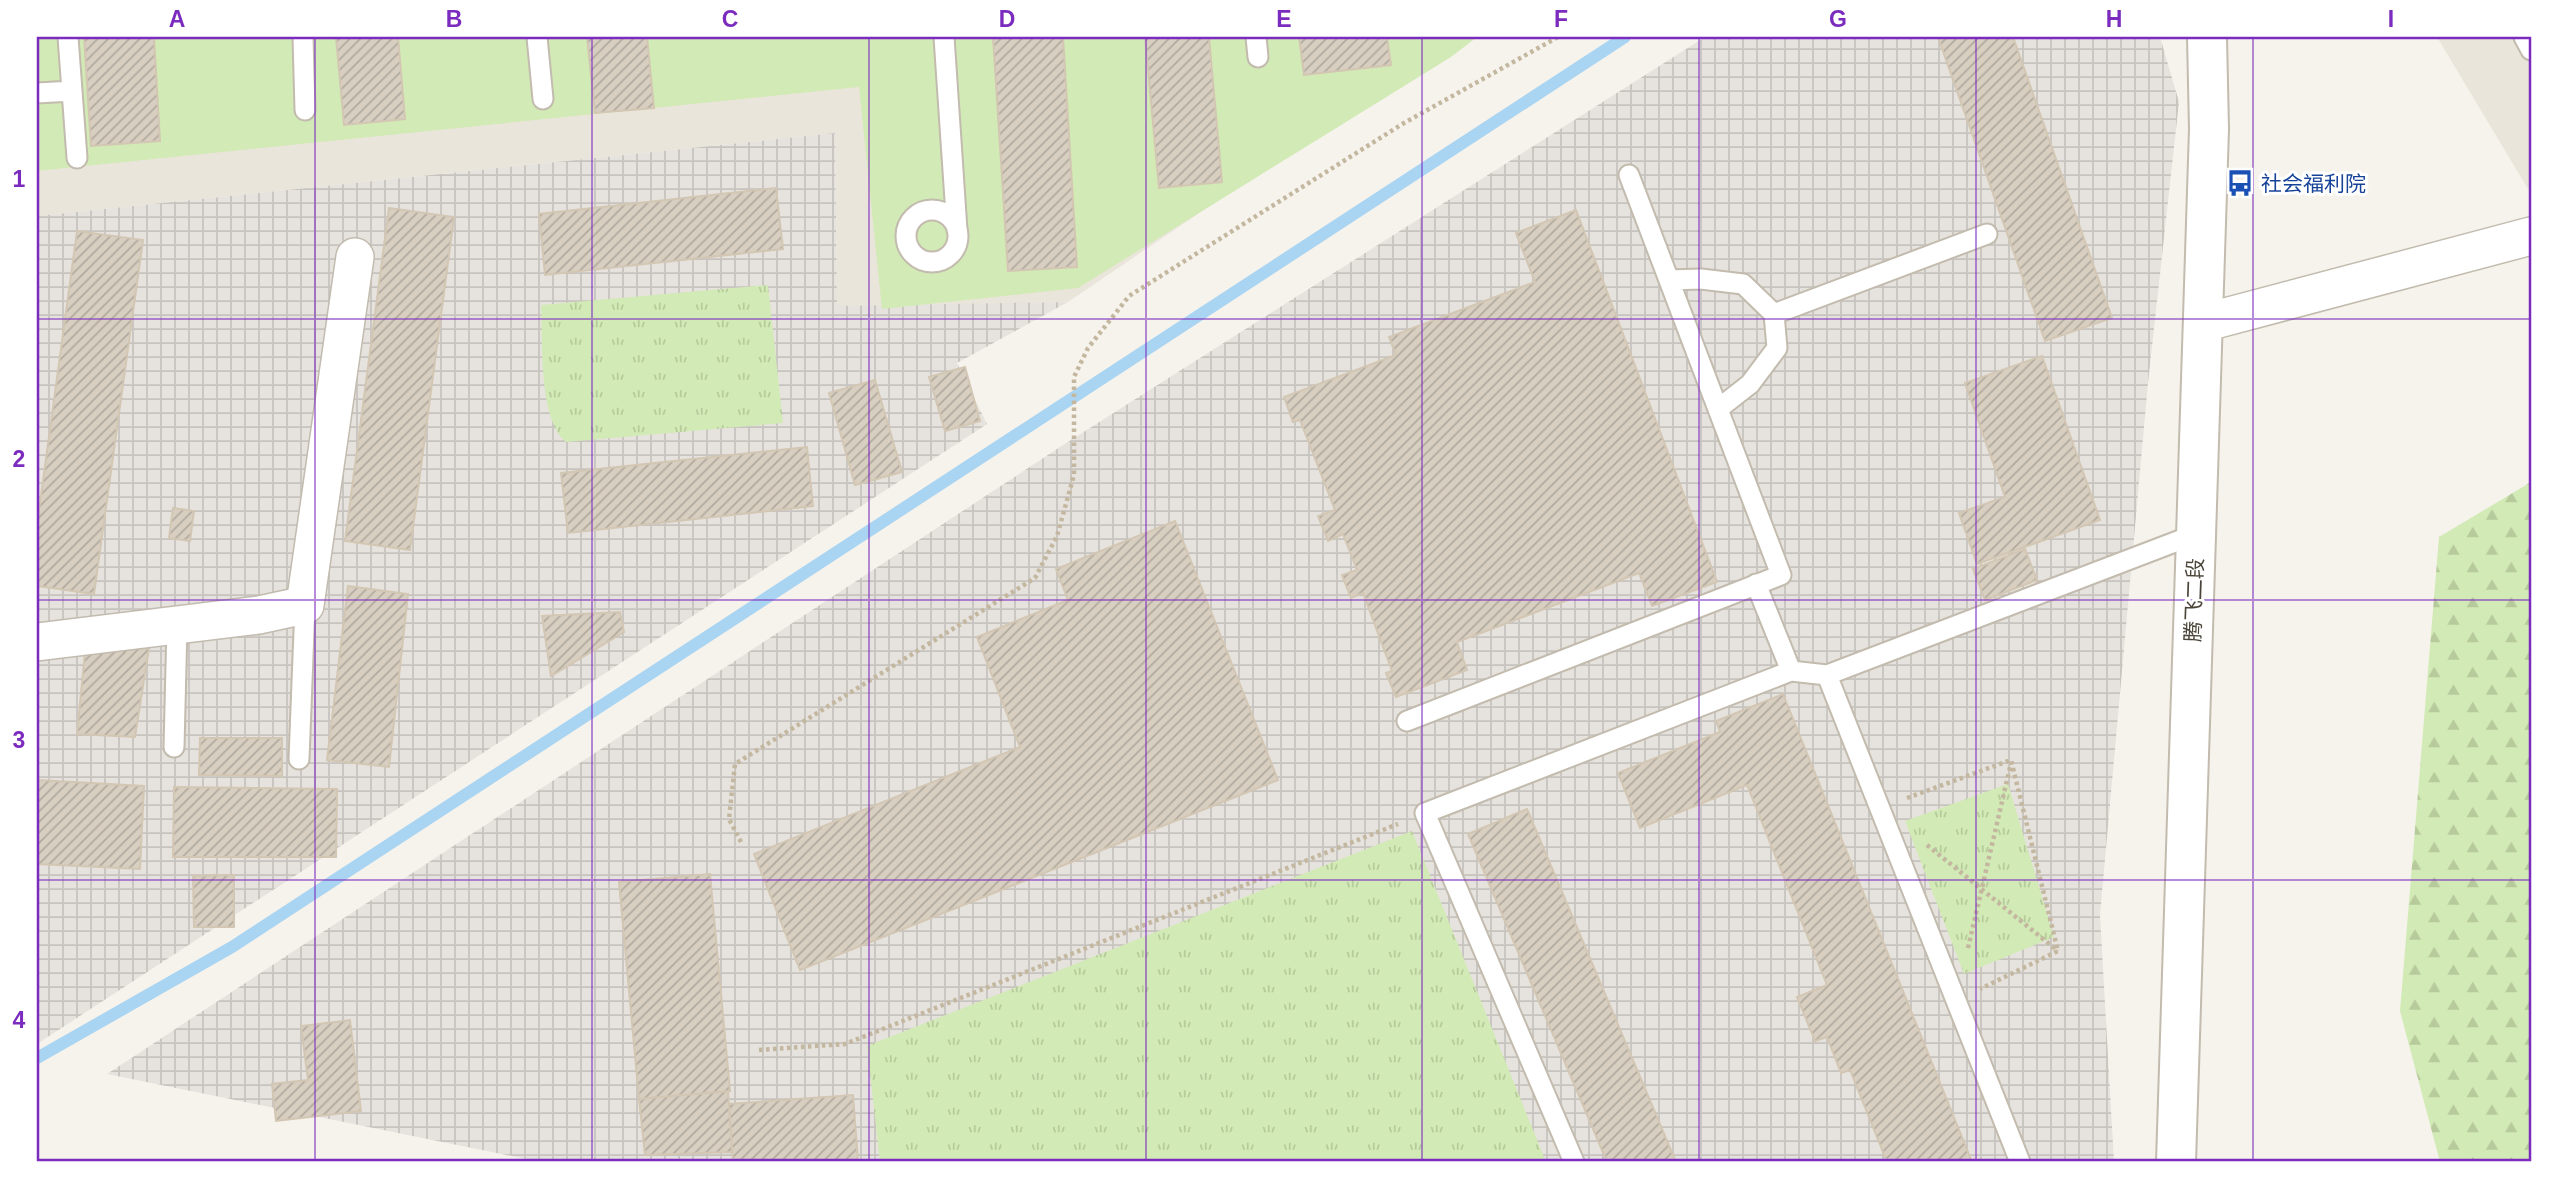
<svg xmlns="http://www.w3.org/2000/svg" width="2568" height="1199" font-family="Arial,'Noto Sans SC',sans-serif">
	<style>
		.residential { fill: #eae5da }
		.industrial { fill: url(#industrial-grid) }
		.grass { fill: #d2eab5 }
		.forest { fill: url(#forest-firs) }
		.park { fill: url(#park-tufts) }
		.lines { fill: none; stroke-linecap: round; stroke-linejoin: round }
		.stream { stroke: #a9d4f2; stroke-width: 12 }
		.building { fill: url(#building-hatch); stroke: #d3c7b4; stroke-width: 2 }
		.service-casing { stroke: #c2bbae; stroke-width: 23 }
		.minor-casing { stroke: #c2bbae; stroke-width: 40 }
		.tertiary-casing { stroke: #c2bbae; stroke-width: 42 }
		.path { stroke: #c4b79f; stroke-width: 4.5; stroke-dasharray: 3.5 3.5; stroke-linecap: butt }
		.service { stroke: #fff; stroke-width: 19 }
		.minor { stroke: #fff; stroke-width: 37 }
		.tertiary { stroke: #fff; stroke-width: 38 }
		.grid { fill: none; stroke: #7b2cbf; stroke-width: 2; stroke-opacity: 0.55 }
		.labels { text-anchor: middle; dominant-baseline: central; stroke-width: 6; stroke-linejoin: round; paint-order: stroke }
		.transit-label { font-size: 21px; fill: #164399; stroke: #fff; text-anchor: start }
		.street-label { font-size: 21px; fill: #4b4439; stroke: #fff }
		.neatline { fill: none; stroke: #7b2cbf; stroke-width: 2.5 }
		.grid-label { font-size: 23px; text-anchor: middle; font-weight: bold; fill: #7b2cbf }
	</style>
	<defs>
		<pattern id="industrial-grid" width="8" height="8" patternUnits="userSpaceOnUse" patternTransform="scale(1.75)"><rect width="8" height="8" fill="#e6e2dd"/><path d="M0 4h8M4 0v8" fill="none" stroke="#c7c3be"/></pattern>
		<pattern id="forest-firs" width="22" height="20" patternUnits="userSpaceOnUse" patternTransform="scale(1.75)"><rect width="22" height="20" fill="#d2eab5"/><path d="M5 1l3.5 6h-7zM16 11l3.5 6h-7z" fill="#b6ca9c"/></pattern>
		<pattern id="park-tufts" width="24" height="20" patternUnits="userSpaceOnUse" patternTransform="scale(1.75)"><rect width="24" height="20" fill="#d2eab5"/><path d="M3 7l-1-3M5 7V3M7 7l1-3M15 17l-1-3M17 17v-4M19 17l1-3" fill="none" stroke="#b6ca9c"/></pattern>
		<pattern id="building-hatch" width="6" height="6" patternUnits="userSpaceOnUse" patternTransform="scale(1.75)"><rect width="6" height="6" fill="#d8cfc1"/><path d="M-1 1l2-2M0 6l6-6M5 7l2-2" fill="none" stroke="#b1aa9e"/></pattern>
	</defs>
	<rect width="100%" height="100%" fill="#f6f3ec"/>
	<path class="residential" d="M 37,37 L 1459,37 L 1068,302 L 837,307 L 835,133 L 37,216 Z
		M 2437,37 L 2531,37 L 2531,188 L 2528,189 Z"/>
	<path class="industrial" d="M 1705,37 L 2160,37 L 2179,102 L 2148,383 L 2100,915 L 2114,1162 L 541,1162 L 107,1074 L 1060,447 Z
		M 835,133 L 837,306 L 1068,302 L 957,363 L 987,424 L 37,1044 L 37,216 Z"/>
	<path class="grass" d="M 37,37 L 84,37 L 92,146 L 160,141 L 154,37 L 336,37 L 344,125 L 405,119 L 398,37 L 993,37 L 1008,271 L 1077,267 L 1063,37 L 1145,37 L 1159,188 L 1222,182 L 1209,37 L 1299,37 L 1304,75 L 1390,65 L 1387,37 L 1477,37 L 1451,57 L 1078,288 L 882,309 L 859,87 L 37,171 Z"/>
	<path class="forest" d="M 2531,482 L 2531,1162 L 2440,1162 L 2400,1011 L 2439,537 Z"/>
	<path class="park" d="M 768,285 L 783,423 L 566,442 C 538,418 543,341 541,305 Z
		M 2008,784 L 2054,937 L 1964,974 L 1905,821 Z
		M 1412,831 L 1546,1162 L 880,1162 L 867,1046 Z"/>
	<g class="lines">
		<path class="stream" d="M 37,1058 L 232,947 L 1625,37"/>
	</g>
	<path class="building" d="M 84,37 L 154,37 L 160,141 L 91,146 Z
		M 336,37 L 398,37 L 405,119 L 344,125 Z
		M 587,37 L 647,37 L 654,108 L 595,113 Z
		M 993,37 L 1063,37 L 1077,267 L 1008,271 Z
		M 1145,37 L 1209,37 L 1222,182 L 1159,188 Z
		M 1299,37 L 1387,37 L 1391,65 L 1304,75 Z
		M 1938,37 L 2013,37 L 2112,318 L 2045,341 Z
		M 776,188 L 783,249 L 545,275 L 539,214 Z
		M 389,208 L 454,217 L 410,550 L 345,541 Z
		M 1576,210 L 1717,582 L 1652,606 L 1639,573 L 1457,642 L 1467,670 L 1396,697 L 1386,673 L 1392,671 L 1363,593 L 1351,598 L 1342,575 L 1357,570 L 1343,534 L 1328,541 L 1318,516 L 1335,510 L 1300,420 L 1293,422 L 1284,397 L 1396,355 L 1389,337 L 1535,282 L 1516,233 Z
		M 77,231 L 143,240 L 94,594 L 37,586 L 37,525 Z
		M 2042,356 L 2100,520 L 1977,564 L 1959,513 L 2005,497 L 1965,383 Z
		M 965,367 L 980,421 L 945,431 L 929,377 Z
		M 875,380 L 902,472 L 855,485 L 829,393 Z
		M 807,447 L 813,506 L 568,533 L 561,473 Z
		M 173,508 L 194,511 L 190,541 L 169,538 Z
		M 1175,521 L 1278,780 L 800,970 L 754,854 L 1020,747 L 977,637 L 1068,600 L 1056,569 Z
		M 2025,549 L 2037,580 L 1985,600 L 1973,569 Z
		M 348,586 L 408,594 L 389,767 L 327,760 Z
		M 620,612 L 624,632 L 551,676 L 542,616 Z
		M 149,648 L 135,737 L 77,734 L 85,652 Z
		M 1783,694 L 1972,1162 L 1887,1162 L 1850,1070 L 1841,1073 L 1827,1037 L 1815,1041 L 1797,997 L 1827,985 L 1747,785 L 1640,828 L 1618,773 L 1720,732 L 1716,721 Z
		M 200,738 L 282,738 L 282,776 L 199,775 Z
		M 37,780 L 144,786 L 140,869 L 37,864 Z
		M 174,787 L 337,789 L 336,857 L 173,857 Z
		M 1527,809 L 1676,1162 L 1607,1162 L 1468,834 Z
		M 710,874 L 730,1091 L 639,1099 L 619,882 Z
		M 234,875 L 234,927 L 194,927 L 193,876 Z
		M 350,1020 L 361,1111 L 276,1121 L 272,1084 L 308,1080 L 301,1026 Z
		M 728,1091 L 732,1152 L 645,1155 L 639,1099 Z
		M 853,1095 L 858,1161 L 733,1162 L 729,1104 Z"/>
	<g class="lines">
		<defs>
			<path id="service" d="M 68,37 L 77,158
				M 303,37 L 305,110
				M 537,37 L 543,99
				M 944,37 L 957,230
				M 1256,37 L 1258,57
				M 2524,37 L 2531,50
				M 37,93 L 72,91
				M906 236a26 26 0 1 1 52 0a26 26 0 1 1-52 0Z
				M 1669,280 L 1701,279 L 1743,284 L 1774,314 L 1777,348 L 1750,384 L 1718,409
				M 1774,314 L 1987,234
				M 1756,584 L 1791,671
				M 1827,675 L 2020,1162
				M 1407,721 L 1781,575 L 1629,175
				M 174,747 L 177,625
				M 299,759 L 305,605
				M 1574,1162 L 1425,813 L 1791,671 L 1827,675 L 2196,534"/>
			<path id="minor" d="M 2203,323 L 2531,236
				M 37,642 L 259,615 L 305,605 L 355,257"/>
			<path id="tertiary" d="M 2176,1162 L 2209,129 L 2207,37"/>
		</defs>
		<use href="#service" class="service-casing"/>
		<use href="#minor" class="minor-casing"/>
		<use href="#tertiary" class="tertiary-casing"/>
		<path class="path" d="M 1907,798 L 2011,760 L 2058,951 L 1980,989
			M 741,842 L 729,819 L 735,764 L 1035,578 L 1057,536 L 1074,475 L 1074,377 L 1088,348 L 1129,296 L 1404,123 L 1558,37
			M 1927,845 L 2058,951
			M 1968,948 L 2011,763
			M 759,1050 L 845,1044 L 1398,824"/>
		<use href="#service" class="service"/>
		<use href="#minor" class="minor"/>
		<use href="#tertiary" class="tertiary"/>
	</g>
	<path class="grid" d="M 315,37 L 315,1162M 592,37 L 592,1162M 869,37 L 869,1162M 1146,37 L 1146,1162M 1422,37 L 1422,1162M 1699,37 L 1699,1162M 1976,37 L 1976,1162M 2253,37 L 2253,1162M 37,319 L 2531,319M 37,600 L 2531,600M 37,880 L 2531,880"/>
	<defs>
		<symbol id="bus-bare" viewBox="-9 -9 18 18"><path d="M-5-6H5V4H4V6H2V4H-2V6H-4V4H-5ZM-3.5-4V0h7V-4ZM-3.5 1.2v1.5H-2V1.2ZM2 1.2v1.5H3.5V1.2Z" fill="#1a4fb4" stroke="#fff" stroke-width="2.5" paint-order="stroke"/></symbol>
	</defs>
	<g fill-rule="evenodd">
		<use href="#bus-bare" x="2221" y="164" width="38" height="38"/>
	</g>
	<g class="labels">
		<g class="transit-label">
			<text x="2261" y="183">社会福利院</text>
		</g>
		<g class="street-label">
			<text transform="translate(2194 600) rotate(-88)">腾飞二段</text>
		</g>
	</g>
	<rect width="2568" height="1199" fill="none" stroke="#ffffff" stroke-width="77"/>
	<rect x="38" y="38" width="2492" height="1122" class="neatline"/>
	<g class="grid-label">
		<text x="177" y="27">A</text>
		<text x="454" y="27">B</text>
		<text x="730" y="27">C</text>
		<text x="1007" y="27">D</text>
		<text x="1284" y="27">E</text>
		<text x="1561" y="27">F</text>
		<text x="1838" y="27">G</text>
		<text x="2114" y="27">H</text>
		<text x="2391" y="27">I</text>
		<text x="19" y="187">1</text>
		<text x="19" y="467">2</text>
		<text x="19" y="748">3</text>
		<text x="19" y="1028">4</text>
	</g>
</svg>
